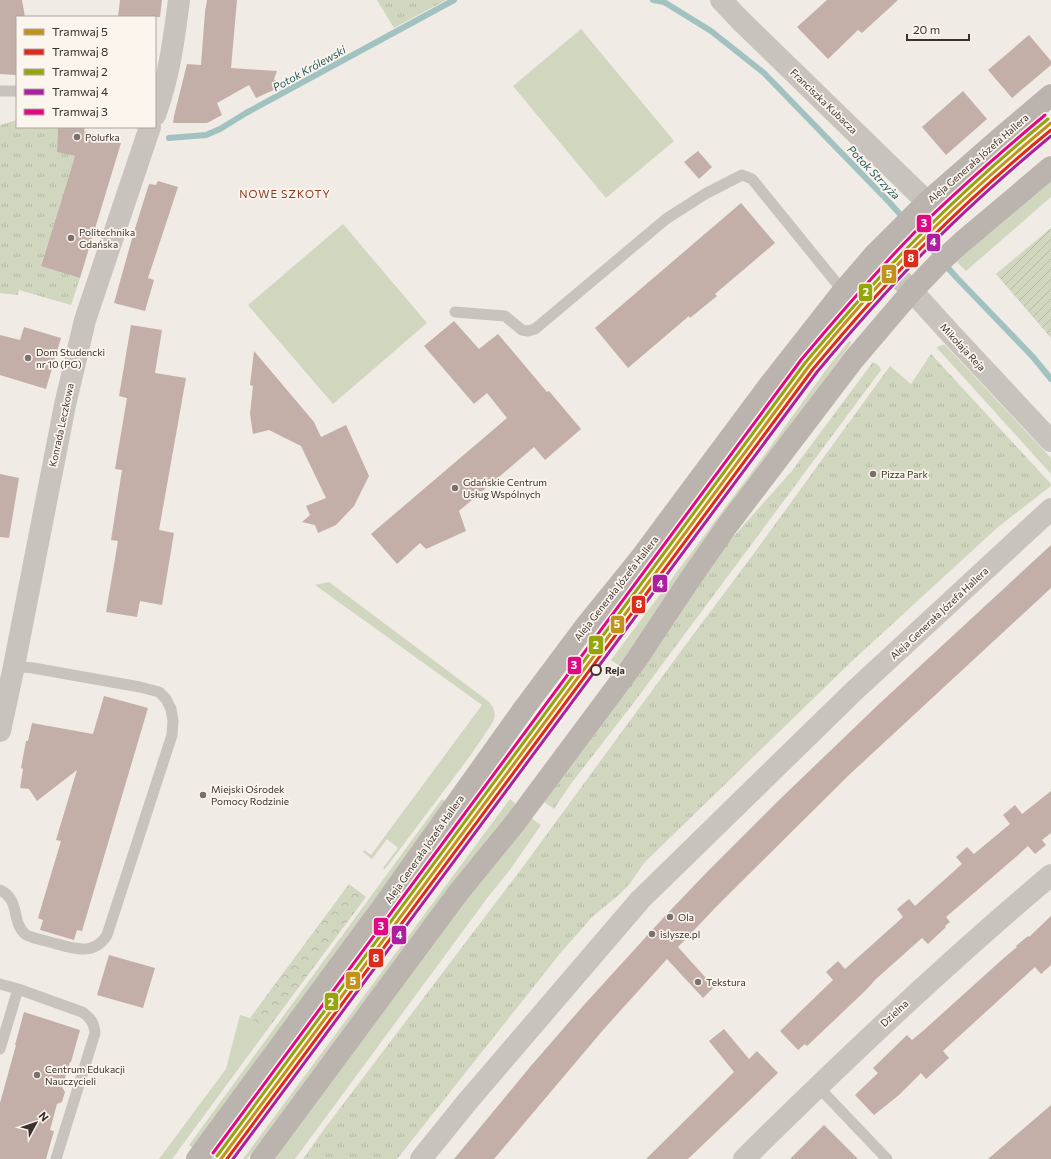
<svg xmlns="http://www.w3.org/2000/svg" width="1051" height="1159" font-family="Commissioner,sans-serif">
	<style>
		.grass { fill: #d1d6bf }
		.forest { fill: url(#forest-crowns) }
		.park { fill: url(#park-tufts) }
		.garden { fill: url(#garden-furrows) }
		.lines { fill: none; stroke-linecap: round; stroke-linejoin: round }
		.stream { stroke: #a1c2c1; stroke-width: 6 }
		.building { fill: #c3afa7 }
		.lane { stroke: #c9c3be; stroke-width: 11 }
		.street { stroke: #c9c3be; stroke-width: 22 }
		.secondary { stroke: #bab3ae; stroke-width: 22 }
		.tram-1-casing { stroke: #fbf5ee; stroke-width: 6 }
		.tram-2-casing { stroke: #fbf5ee; stroke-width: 6 }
		.tram-3-casing { stroke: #fbf5ee; stroke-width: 6 }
		.tram-4-casing { stroke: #fbf5ee; stroke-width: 6 }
		.tram-5-casing { stroke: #fbf5ee; stroke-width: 6 }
		.tram-1 { stroke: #c1931b; stroke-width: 3 }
		.tram-2 { stroke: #dd2b1c; stroke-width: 3 }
		.tram-3 { stroke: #95a60d; stroke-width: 3 }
		.tram-4 { stroke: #ae1ea3; stroke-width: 3 }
		.tram-5 { stroke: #e10886; stroke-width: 3 }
		.poi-dot { fill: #7a716c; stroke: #fbf5ee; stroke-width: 1.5 }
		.stop-dot { fill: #fbf5ee; stroke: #3b302b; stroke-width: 2 }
		.labels { text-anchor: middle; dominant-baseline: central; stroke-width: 3.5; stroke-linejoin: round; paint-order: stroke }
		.street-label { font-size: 10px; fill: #3b302b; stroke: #fbf5ee }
		.poi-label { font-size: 10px; fill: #3b302b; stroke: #fbf5ee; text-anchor: start }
		.stop-label { font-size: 10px; font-weight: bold; fill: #3b302b; stroke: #fbf5ee; text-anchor: start }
		.water-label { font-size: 11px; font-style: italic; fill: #1f5a5e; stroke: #fbf5ee }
		.neighbourhood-label { font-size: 11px; letter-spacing: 1px; fill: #8c3b22; stroke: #fbf5ee }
		.line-badge { stroke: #fbf5ee; stroke-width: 1.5 }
		.badge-label { font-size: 11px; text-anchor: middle; font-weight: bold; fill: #fff }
	</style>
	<defs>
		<pattern id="forest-crowns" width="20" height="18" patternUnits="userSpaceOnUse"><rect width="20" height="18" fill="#d1d6bf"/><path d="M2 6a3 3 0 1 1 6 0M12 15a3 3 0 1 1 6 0" fill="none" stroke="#b4b8a4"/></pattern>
		<pattern id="park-tufts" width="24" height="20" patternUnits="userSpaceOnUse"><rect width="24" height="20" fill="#d1d6bf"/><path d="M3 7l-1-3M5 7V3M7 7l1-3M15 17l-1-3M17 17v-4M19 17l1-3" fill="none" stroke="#b4b8a4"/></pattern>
		<pattern id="garden-furrows" width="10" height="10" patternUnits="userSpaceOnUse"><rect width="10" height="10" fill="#d1d6bf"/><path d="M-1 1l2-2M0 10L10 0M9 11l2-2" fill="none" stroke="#b4b8a4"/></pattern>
	</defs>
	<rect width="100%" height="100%" fill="#f0ebe5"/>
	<path class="grass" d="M 581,29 L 674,141 L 606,198 L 513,86 Z
		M 1051,180 L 1051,197 L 966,271 L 957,262 L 970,249 Z
		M 343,224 L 427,323 L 333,404 L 248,305 Z
		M 871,277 L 878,278 L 879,279 L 849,311 L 843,306 L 867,278 Z
		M 828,322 L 835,327 C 752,432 674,540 594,647 L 587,642 Z
		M 850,340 L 851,343 L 850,345 L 724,514 L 640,639 L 618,665 L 611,660 L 760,461 L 831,363 Z
		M 942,345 L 945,345 L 1051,458 L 1051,474 L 937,348 L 937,347 Z
		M 329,582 L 488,701 C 495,707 496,714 493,722 L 470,756 L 385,869 L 383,868 L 398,848 L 387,839 L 372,859 L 363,852 L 364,850 L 371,855 L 482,705 L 315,585 Z
		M 483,779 L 492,786 L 216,1159 L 209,1159 L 431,858 L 471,796 Z
		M 442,799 L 445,801 L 433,819 L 193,1148 L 189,1145 Z
		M 510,799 L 517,805 L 453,882 L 247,1159 L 243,1159 Z
		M 531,818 L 541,825 L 509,871 L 488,897 L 295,1159 L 274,1159 L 463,902 Z
		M 240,1015 L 250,1018 L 267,1030 L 172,1159 L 159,1159 L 226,1069 Z"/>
	<path class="forest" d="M 349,884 L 366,897 L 267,1030 L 250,1018 Z"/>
	<path class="park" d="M 377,0 L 446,0 L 394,28 Z
		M 17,120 L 17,127 L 58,127 L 57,151 L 75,156 L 41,265 L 80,278 L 71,305 L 19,290 L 18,295 L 0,293 L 0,125 Z
		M 931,354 L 1051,484 L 1051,486 L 998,527 L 851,662 L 644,863 L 631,882 L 620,894 L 592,917 L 558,956 L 397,1159 L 303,1159 L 325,1128 L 525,864 L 681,651 L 755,552 L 890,366 L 911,384 Z
		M 873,362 L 879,366 L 881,370 L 632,705 L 570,785 L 554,809 L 543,801 L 726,545 L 791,472 Z"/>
	<path class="garden" d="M 1051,228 L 1051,338 L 996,274 Z"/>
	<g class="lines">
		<path class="stream" d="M 653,0 L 664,2
			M 663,0 L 664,2 L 711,31 L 764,73 L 890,203 L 957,278 L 1033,357 L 1051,379
			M 169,138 L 206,135 L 220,129 L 246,113 L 454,0"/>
	</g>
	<path class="building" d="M 0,0 L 22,0 L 25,17 L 17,17 L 17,75 L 0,74 Z
		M 120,0 L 162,0 L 160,17 L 118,17 Z
		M 207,0 L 237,0 L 231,68 L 277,71 L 274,79 L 280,87 L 256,98 L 249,85 L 217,103 L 222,115 L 207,123 L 173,123 L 174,116 L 187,64 L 201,65 L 205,12 Z
		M 827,0 L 898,0 L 862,33 L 858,30 L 828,59 L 797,27 Z
		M 1029,35 L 1051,61 L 1051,65 L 1012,98 L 988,70 Z
		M 963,91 L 987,119 L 946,155 L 922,127 Z
		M 58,127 L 85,127 L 84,131 L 121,143 L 80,278 L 41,266 L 75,156 L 57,152 Z
		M 698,151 L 712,167 L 699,179 L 684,162 Z
		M 158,181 L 178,187 L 148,278 L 154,280 L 145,311 L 114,303 L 133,235 L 149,184 L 156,185 Z
		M 741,203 L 775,243 L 715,294 L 717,296 L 690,318 L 689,316 L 628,368 L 595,328 Z
		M 454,321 L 479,349 L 498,334 L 547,392 L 549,391 L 581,429 L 545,460 L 534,447 L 459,511 L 466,531 L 426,549 L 420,543 L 397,564 L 371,534 L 507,418 L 487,393 L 474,404 L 424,346 Z
		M 131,325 L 162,330 L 155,373 L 186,378 L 159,530 L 174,533 L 162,605 L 140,601 L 137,617 L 106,612 L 118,541 L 111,540 L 122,470 L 115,469 L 127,398 L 119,396 Z
		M 24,327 L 61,338 L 46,389 L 0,375 L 0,335 L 20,340 Z
		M 254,351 L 314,422 L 321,437 L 346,425 L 369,476 L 354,506 L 336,525 L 318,533 L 315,525 L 302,522 L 310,515 L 306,506 L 326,498 L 301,446 L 269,430 L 253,434 L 250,414 L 253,386 L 250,385 Z
		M 0,474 L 19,478 L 9,538 L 0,537 Z
		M 1051,545 L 1051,588 L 849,775 L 717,906 L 678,947 L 714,987 L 703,998 L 667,959 L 603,1030 L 494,1159 L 454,1159 L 530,1067 L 583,1006 L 664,917 L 707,872 L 777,802 L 879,704 Z
		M 104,696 L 148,708 L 82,931 L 77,930 L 74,940 L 40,930 L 43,920 L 38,918 L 61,841 L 56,840 L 77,770 L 37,801 L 29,789 L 20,788 L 23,769 L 21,768 L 26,741 L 28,741 L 32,723 L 93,734 Z
		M 1051,791 L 1051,833 L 1042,840 L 1046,845 L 1035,854 L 1028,846 L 1017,856 L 946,917 L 950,922 L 945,926 L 946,927 L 928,944 L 922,938 L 876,979 L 865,991 L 807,1046 L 805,1044 L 798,1050 L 780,1031 L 833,980 L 826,972 L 838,961 L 845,969 L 903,917 L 897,909 L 909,899 L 915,906 L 962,864 L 956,857 L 967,847 L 974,854 L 1010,824 L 1003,815 L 1015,805 L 1022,814 Z
		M 1051,916 L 1051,965 L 1041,974 L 1035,967 L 943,1051 L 949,1058 L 926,1079 L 921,1073 L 899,1095 L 874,1115 L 855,1095 L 878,1073 L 873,1068 L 907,1035 L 912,1040 L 924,1030 L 1005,957 L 1017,947 L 1016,946 L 1028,936 L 1029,937 Z
		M 109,955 L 155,968 L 143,1008 L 97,995 Z
		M 24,1012 L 80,1030 L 71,1062 L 70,1062 L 62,1087 L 65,1092 L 62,1102 L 57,1104 L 50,1130 L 54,1131 L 46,1159 L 0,1159 L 0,1103 L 16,1045 L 15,1045 Z
		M 724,1029 L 749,1059 L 757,1051 L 778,1073 L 688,1159 L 646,1159 L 734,1072 L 709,1041 Z
		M 1051,1105 L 1051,1159 L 988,1159 Z
		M 824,1125 L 858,1159 L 790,1159 Z"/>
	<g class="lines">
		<path class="lane" d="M 0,91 L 17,91
			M 455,312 L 505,316 L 522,330 L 528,331 L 535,329 L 666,219 L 705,194 L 742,175 L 752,179 L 843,291
			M 0,890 C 21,900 11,922 25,934 C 30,938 40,939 46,941 C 67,946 93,959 107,935 L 172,735 L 173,721 L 171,709 L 166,699 L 159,692 L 140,687 L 33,668 L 14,666
			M 0,984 L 18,989 L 82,1012 C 91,1018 94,1023 95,1033 L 56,1159
			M 0,1049 L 18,989
			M 826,1095 L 887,1159"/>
		<path class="street" d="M 721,0 L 740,20 L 927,202
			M 155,115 C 169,78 174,39 179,0
			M 875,254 L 912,291 L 951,334 L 1051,441
			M 0,731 L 14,666 L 65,405 L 85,320 L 150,127
			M 421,1159 L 467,1102 L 640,900 L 853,692 L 1051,509
			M 744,1159 C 843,1061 944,965 1051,875"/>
		<path class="secondary" d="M 197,1159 L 381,909 L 525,707 L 584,628 L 639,560 L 770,384 L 843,291 L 875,254 L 927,202 L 999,139 L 1051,95
			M 261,1159 L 458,893 L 515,823 L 637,659 L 688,582 L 727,526 L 854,359 L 912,291 L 939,263 L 962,242 L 1051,167"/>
		<defs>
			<path id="tram-1" d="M 221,1159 L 809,366 C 845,322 882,279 923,239 C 963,198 1007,160 1051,123"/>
			<path id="tram-2" d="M 227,1159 L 813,369 C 849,326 885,284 925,244 C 965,204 1007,166 1051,130"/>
			<path id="tram-3" d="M 217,1156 L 805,363 C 842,319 879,276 919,236 C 960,195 1003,156 1048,119"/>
			<path id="tram-4" d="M 233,1159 L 817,372 C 852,330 889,288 928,248 C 967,208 1008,172 1051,136"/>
			<path id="tram-5" d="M 213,1153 L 801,360 C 838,316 875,273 914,233 C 956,191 1000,153 1045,115"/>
		</defs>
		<use href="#tram-1" class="tram-1-casing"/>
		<use href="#tram-2" class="tram-2-casing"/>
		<use href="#tram-3" class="tram-3-casing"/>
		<use href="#tram-4" class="tram-4-casing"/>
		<use href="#tram-5" class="tram-5-casing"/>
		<use href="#tram-1" class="tram-1"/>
		<use href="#tram-2" class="tram-2"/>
		<use href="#tram-3" class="tram-3"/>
		<use href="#tram-4" class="tram-4"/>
		<use href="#tram-5" class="tram-5"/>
	</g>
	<g class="poi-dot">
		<circle cx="77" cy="137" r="4"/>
		<circle cx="71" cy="238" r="4"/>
		<circle cx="28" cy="358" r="4"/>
		<circle cx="873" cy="474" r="4"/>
		<circle cx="455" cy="488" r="4"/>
		<circle cx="203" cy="795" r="4"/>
		<circle cx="670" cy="917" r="4"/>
		<circle cx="652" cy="934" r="4"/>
		<circle cx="698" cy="982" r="4"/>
		<circle cx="37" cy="1075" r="4"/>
	</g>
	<circle class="stop-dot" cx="596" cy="670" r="5"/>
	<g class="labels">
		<g class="street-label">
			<text transform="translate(824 101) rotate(44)">Franciszka Kubacza</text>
			<text transform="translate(978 158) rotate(-41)">Aleja Generała Józefa Hallera</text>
			<text transform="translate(963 347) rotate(47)">Mikołaja Reja</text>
			<text transform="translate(61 425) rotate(-78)">Konrada Leczkowa</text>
			<text transform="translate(616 588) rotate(-52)">Aleja Generała Józefa Hallera</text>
			<text transform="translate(939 613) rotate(-43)">Aleja Generała Józefa Hallera</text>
			<text transform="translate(424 849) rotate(-55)">Aleja Generała Józefa Hallera</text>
			<text transform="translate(894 1013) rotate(-43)">Dzielna</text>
		</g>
		<g class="poi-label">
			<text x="85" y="137">Polufka</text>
			<text x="79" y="232">Politechnika<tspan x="79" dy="12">Gdańska</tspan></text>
			<text x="36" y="352">Dom Studencki<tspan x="36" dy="12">nr 10 (PG)</tspan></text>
			<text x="881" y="474">Pizza Park</text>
			<text x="463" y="482">Gdańskie Centrum<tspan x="463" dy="12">Usług Wspólnych</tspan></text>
			<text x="211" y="789">Miejski Ośrodek<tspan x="211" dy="12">Pomocy Rodzinie</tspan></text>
			<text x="678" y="917">Ola</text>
			<text x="660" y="934">islysze.pl</text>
			<text x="706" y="982">Tekstura</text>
			<text x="45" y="1069">Centrum Edukacji<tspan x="45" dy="12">Nauczycieli</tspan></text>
		</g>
		<g class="stop-label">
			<text x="605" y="670">Reja</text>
		</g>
		<g class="water-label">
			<text transform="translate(309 68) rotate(-29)">Potok Królewski</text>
			<text transform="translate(874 172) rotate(46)">Potok Strzyża</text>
		</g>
		<g class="neighbourhood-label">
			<text x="285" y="193">NOWE SZKOTY</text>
		</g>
	</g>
	<g class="line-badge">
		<rect x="916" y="214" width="16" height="19" rx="4" fill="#e10886"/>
		<rect x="926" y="233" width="15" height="19" rx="4" fill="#ae1ea3"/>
		<rect x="903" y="249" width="16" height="19" rx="4" fill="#dd2b1c"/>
		<rect x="881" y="264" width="16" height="20" rx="4" fill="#c1931b"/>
		<rect x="858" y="283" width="15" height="19" rx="4" fill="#95a60d"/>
		<rect x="652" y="574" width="16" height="19" rx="4" fill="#ae1ea3"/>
		<rect x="631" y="595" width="15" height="19" rx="4" fill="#dd2b1c"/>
		<rect x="610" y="615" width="15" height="19" rx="4" fill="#c1931b"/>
		<rect x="588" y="635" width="16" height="20" rx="4" fill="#95a60d"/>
		<rect x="567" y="656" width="15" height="19" rx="4" fill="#e10886"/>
		<rect x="373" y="917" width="16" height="19" rx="4" fill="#e10886"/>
		<rect x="391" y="925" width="16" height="20" rx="4" fill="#ae1ea3"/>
		<rect x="368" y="948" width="16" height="20" rx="4" fill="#dd2b1c"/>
		<rect x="345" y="971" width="16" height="19" rx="4" fill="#c1931b"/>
		<rect x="324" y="992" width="15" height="19" rx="4" fill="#95a60d"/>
	</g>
	<g class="badge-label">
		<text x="924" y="227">3</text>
		<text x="933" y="246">4</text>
		<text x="911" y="262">8</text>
		<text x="889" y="278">5</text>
		<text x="866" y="296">2</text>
		<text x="660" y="588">4</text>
		<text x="639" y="608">8</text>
		<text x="617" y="628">5</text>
		<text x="596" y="649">2</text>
		<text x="574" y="669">3</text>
		<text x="381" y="930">3</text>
		<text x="399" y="939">4</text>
		<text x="376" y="962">8</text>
		<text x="353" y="985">5</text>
		<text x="331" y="1006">2</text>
	</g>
	<rect x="16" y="16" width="140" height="112" fill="#fbf5ee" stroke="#aea6a0"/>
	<rect x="24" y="29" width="20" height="6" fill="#c1931b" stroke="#aea6a0"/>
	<text x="52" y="36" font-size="12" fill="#3b302b">Tramwaj 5</text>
	<rect x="24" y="49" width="20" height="6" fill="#dd2b1c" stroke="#aea6a0"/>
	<text x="52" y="56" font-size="12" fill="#3b302b">Tramwaj 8</text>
	<rect x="24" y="69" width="20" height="6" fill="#95a60d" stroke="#aea6a0"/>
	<text x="52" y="76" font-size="12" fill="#3b302b">Tramwaj 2</text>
	<rect x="24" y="89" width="20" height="6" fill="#ae1ea3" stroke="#aea6a0"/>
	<text x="52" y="96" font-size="12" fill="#3b302b">Tramwaj 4</text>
	<rect x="24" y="109" width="20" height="6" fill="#e10886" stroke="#aea6a0"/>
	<text x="52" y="116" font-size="12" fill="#3b302b">Tramwaj 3</text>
	<g transform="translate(36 1123) rotate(50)" stroke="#fbf5ee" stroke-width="3" paint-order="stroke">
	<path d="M0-3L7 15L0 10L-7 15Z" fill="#3b302b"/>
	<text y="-6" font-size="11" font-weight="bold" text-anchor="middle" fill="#3b302b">N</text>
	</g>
	<path d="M907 34v6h62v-6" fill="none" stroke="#3b302b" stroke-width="2"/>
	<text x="913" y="34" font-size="12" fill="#3b302b" stroke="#fbf5ee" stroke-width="3" paint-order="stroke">20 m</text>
</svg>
